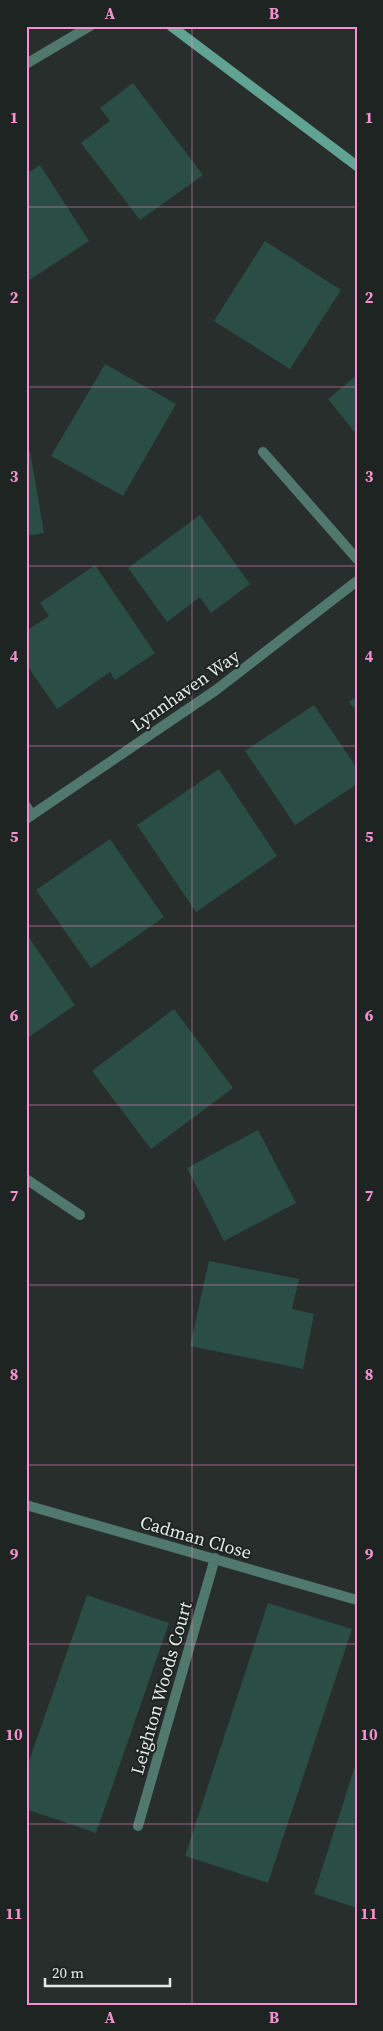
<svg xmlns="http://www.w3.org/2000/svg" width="383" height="2031" font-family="'Source Serif 4',serif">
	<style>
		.building { fill: #2a4e45 }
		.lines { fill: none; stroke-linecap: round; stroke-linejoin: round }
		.street { stroke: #50786d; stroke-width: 10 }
		.secondary { stroke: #61a392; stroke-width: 10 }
		.grid { fill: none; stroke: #f790ce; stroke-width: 1; stroke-opacity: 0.55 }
		.labels { text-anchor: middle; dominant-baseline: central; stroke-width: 4; stroke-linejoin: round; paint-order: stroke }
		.street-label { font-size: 18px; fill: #e5e9e8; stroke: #1d2422 }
		.neatline { fill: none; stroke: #f790ce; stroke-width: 2 }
		.grid-label { font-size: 16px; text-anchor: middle; font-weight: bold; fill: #f790ce }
	</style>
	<rect width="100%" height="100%" fill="#272e2c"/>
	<path class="building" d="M 133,83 L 203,175 L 140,220 L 81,143 L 110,121 L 100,108 Z
		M 40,165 L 89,241 L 28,281 L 26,278 L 26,174 Z
		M 265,241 L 341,290 L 290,369 L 214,321 Z
		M 105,364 L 176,404 L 123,496 L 51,456 Z
		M 357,375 L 357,435 L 328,399 Z
		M 26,451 L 30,451 L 44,533 L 26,536 Z
		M 200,515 L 250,584 L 211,613 L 200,597 L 167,622 L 128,568 Z
		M 95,565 L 155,653 L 115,680 L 110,672 L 57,709 L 26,664 L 26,631 L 49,616 L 40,603 Z
		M 357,696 L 357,712 L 349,702 Z
		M 314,705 L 357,768 L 357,784 L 295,825 L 245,751 Z
		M 219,769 L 277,856 L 196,912 L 137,825 Z
		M 110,839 L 164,917 L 91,968 L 36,890 Z
		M 26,933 L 75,1005 L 26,1039 Z
		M 174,1009 L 233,1088 L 151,1149 L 92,1071 Z
		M 258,1130 L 296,1203 L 224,1241 L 187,1168 Z
		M 209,1261 L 299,1279 L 292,1309 L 314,1314 L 303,1369 L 190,1346 Z
		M 87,1595 L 169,1623 L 96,1833 L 26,1809 L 26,1770 Z
		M 268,1603 L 352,1629 L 268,1883 L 185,1856 Z
		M 356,1763 L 357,1764 L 357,1908 L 314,1894 Z"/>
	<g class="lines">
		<path class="street" d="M 26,64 L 90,26
			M 263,452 L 357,559
			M 26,806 L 32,815
			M 26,819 L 216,690 L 357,581
			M 26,1179 L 80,1215
			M 26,1505 L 357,1600
			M 138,1826 L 215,1558"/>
		<path class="secondary" d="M 171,26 L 357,166"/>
	</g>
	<path class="grid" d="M 192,26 L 192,2005M 26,207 L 357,207M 26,387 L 357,387M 26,566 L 357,566M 26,746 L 357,746M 26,926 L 357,926M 26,1105 L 357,1105M 26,1285 L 357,1285M 26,1465 L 357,1465M 26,1644 L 357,1644M 26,1824 L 357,1824"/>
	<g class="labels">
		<g class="street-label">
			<text transform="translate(185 690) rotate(-35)">Lynnhaven Way</text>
			<text transform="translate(196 1537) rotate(16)">Cadman Close</text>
			<text transform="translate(161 1688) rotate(-74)">Leighton Woods Court</text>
		</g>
	</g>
	<rect width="383" height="2031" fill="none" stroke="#1d2422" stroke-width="55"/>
	<path d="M45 1978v8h125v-8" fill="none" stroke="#e5e9e8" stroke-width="2.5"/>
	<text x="52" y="1978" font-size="15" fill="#e5e9e8" stroke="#1d2422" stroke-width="4" paint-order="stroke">20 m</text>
	<rect x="28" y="28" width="328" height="1976" class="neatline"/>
	<g class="grid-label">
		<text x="110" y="19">A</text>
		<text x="274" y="19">B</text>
		<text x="14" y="123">1</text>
		<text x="369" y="123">1</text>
		<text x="14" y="303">2</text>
		<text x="369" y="303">2</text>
		<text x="14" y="482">3</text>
		<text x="369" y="482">3</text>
		<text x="14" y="662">4</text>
		<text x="369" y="662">4</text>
		<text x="14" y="842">5</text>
		<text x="369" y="842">5</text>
		<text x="14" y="1021">6</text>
		<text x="369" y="1021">6</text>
		<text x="14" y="1201">7</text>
		<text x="369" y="1201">7</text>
		<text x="14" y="1380">8</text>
		<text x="369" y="1380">8</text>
		<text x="14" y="1560">9</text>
		<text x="369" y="1560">9</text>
		<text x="14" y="1740">10</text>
		<text x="369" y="1740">10</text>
		<text x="14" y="1919">11</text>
		<text x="369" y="1919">11</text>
		<text x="110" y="2023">A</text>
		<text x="274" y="2023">B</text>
	</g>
</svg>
